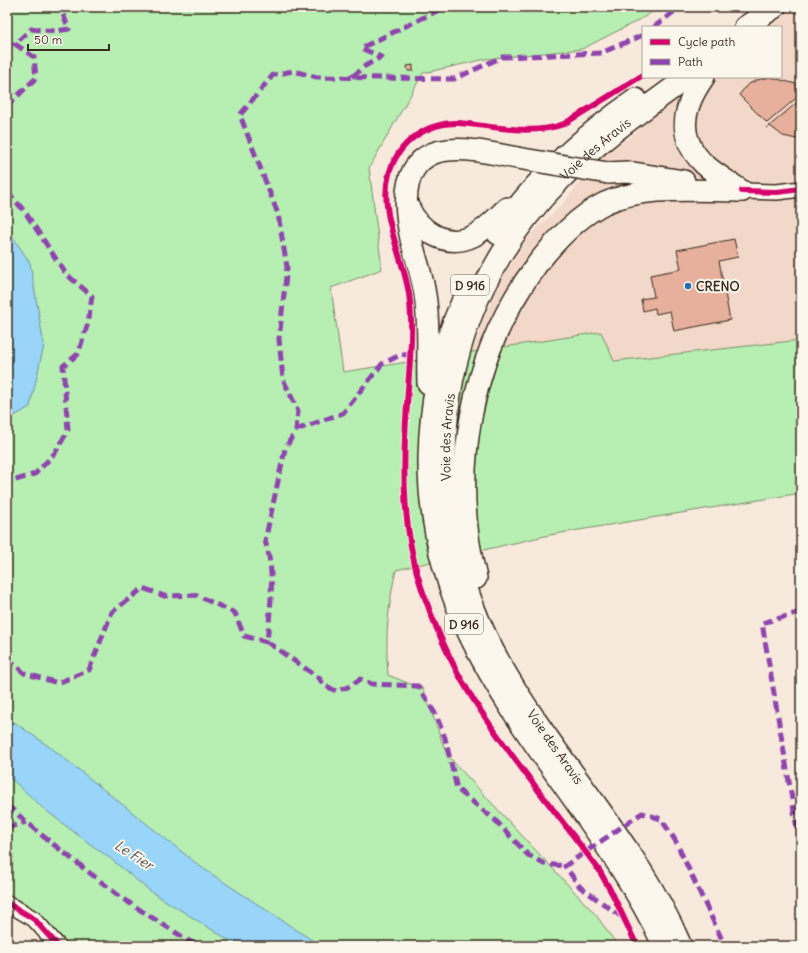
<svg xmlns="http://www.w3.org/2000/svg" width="808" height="953" font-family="Delius,sans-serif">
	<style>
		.built { fill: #f2d8c9 }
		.green { fill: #b7efb2; stroke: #798c68 }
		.water { fill: #98d5f9; stroke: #7391a1 }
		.building { fill: #e6b09c; stroke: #3b2a1e }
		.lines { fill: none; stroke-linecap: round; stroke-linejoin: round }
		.minor-casing { stroke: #3b2a1e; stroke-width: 18 }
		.highway-casing { stroke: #3b2a1e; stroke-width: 24 }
		.minor { stroke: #fbf7ec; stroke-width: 15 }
		.highway { stroke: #fbf7ec; stroke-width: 21 }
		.highway-bridge-casing { stroke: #3b2a1e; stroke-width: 24; stroke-linecap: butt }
		.highway-bridge { stroke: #fbf7ec; stroke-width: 21 }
		.quiet { stroke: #8e44ad; stroke-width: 5; stroke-dasharray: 10 5; stroke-linecap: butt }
		.cycleway-casing { stroke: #fbf7ec; stroke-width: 8 }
		.cycleway { stroke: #d6006c; stroke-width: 6 }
		.poi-dot { fill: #1f6fb2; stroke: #fbf7ec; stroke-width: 1.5 }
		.labels { text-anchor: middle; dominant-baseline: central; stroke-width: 4; stroke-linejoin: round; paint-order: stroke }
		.shield { fill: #fbf7ec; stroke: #75685c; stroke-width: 1 }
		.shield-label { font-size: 12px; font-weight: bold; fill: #3b2a1e }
		.street-label { font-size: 13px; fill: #3b2a1e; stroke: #fbf7ec }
		.poi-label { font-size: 13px; font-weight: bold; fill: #3b2a1e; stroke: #fbf7ec; text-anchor: start }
		.water-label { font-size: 14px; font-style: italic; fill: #525555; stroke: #fbf7ec }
	</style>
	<rect width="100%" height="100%" fill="#f7e9dc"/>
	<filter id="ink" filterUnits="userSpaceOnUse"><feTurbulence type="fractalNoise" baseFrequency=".025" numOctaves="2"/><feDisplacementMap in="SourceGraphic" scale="8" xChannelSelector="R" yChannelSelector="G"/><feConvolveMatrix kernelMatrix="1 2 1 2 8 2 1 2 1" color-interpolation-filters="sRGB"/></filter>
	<g filter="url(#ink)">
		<path class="built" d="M 779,7 L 801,7 L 801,340 L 614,361 L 472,352 L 484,319 L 501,279 L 527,238 L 561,206 L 602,156 L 634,134 L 692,77 L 781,77 L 781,27 L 753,27 Z"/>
		<path class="green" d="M 7,7 L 660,7 L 641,19 L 582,49 L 486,59 L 423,73 L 369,168 L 382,269 L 331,288 L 343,372 L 601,332 L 614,361 L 801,340 L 801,493 L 549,535 L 396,570 C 388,606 385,637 388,675 L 423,689 L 447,755 L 596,915 L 618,946 L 68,946 L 62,937 L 29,905 L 7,894 Z"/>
		<path class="water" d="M 7,228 L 30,263 L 44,345 L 30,407 L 7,420 Z
			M 7,717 L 54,750 L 201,867 L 321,946 L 238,946 L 150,891 L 111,859 L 79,836 L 44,809 L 7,775 Z"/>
		<path class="building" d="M 413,65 L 413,71 L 408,71 L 407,66 Z
			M 770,77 L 796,84 L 801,89 L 801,94 L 767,123 L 739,95 L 747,85 L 757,80 Z
			M 801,99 L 801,140 L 783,136 L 770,126 L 767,128 Z
			M 734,239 L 738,257 L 719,261 L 730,320 L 674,331 L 670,311 L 656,314 L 655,308 L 643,311 L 641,299 L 654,297 L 650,275 L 681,269 L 677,250 Z"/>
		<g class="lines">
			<defs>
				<path id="minor" d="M 742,191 L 777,192 L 801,189
					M 7,903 L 34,919 L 58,946"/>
				<g id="highway">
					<path d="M 745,27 L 775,7"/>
					<path d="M 704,77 C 684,105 675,136 704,164 C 715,174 729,182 742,191"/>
					<path d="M 608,173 L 627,172 L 684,181"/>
					<path d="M 408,206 C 419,231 446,249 473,236 C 486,230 496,218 507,208"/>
					<path d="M 498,234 C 533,179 583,136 636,99"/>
					<path d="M 462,302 C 439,352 430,404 429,458 C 427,665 584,776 664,946"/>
					<path d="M 428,383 C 427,352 430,320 424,289 C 421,272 415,256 411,239 C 403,204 400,154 448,150 C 471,148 495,154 517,158"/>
					<path d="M 476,578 C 449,470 471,352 538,263 C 556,240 577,217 605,203 C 644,185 699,191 742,191"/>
					<path id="s1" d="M 681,946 C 638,844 555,761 501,665 C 411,506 429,311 560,180 C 598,141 644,109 688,77"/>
				</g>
			</defs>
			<use href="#minor" class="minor-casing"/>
			<use href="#highway" class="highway-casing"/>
			<use href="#minor" class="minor"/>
			<use href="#highway" class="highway"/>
			<defs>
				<path id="highway-bridge" d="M 517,158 L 608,173"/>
			</defs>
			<use href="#highway-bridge" class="highway-bridge-casing"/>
			<use href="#highway-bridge" class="highway-bridge"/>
			<path class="quiet" d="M 654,27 L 680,7
				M 352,77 L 365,66 L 381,57 L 361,48 L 445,7
				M 7,106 L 36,78 L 34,57 L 15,44 L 31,29 L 56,31 L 69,29 L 60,7
				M 7,191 L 25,212 L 66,274 L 92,296 L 88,323 L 78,354 L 63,366 L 68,430 L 55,453 L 35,474 L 7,483
				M 296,430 L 343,413 L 382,364 L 402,354 L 410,356
				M 801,612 L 762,623 L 801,852
				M 267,642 L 319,678 L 324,685 L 336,691 L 348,687 L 360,679 L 372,684 L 418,686 L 436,715 L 445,738 L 457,789 L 495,820 L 528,855 L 544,864 L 565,866
				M 7,658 L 24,673 L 58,683 L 89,670 L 112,612 L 143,588 L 164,596 L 196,595 L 235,613 L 244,636 L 267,642 C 270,610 276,573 265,541 L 285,449 L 296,430 L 298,411 L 283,379 L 279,339 L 287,267 L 278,214 L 240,115 L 273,75 L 293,71 L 317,77 L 454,79 L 502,57 L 601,53 L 643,35
				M 7,805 L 39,833 L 123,899 L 197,946
				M 7,828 L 26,822
				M 622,917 L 580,887 L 565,866 L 642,813 L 661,819 L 675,840 L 725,946"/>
			<defs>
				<path id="cycleway" d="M 742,191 L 777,192 L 801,189
					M 7,903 L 34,919 L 58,946
					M 637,946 L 613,895 L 599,870 C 558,814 512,760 475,702 C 454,670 438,634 425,598 C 402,536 402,470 407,405 C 409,368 414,330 409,294 C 403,255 378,213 389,174 C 398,142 427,122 459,123 C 493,126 531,136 564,124 L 643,75"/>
			</defs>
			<use href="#cycleway" class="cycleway-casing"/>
			<use href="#cycleway" class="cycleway"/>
		</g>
	</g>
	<circle class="poi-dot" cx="688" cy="286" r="4"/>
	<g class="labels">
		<g class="shield">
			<rect x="451" y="275" width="38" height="20" rx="3"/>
			<rect x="445" y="614" width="38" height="20" rx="3"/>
		</g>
		<g class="shield-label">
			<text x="470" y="285">D 916</text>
			<text x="464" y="624">D 916</text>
		</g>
		<g class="street-label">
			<text stroke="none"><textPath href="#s1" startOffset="907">Voie des Aravis</textPath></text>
			<text stroke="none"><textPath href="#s1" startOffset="572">Voie des Aravis</textPath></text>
			<text transform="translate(555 747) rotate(55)">Voie des Aravis</text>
		</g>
		<g class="poi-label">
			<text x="696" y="286">CRENO</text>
		</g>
		<g class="water-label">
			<text transform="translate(134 855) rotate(33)">Le Fier</text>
		</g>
	</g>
	<rect width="808" height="953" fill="none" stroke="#fbf7ec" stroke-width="24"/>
	<rect x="12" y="12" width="784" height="929" fill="none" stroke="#3b2a1e" stroke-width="1.5" filter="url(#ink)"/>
	<rect x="642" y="26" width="140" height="52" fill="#fbf7ec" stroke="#aea59a"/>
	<rect x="650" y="39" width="20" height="6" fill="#d6006c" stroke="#aea59a"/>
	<text x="678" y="46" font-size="12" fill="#3b2a1e">Cycle path</text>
	<rect x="650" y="59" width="20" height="6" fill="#8e44ad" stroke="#aea59a"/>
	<text x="678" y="66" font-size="12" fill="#3b2a1e">Path</text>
	<path d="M28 44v6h81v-6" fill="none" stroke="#3b2a1e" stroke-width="2"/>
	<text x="34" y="44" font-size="12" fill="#3b2a1e" stroke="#fbf7ec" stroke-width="3" paint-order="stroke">50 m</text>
</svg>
